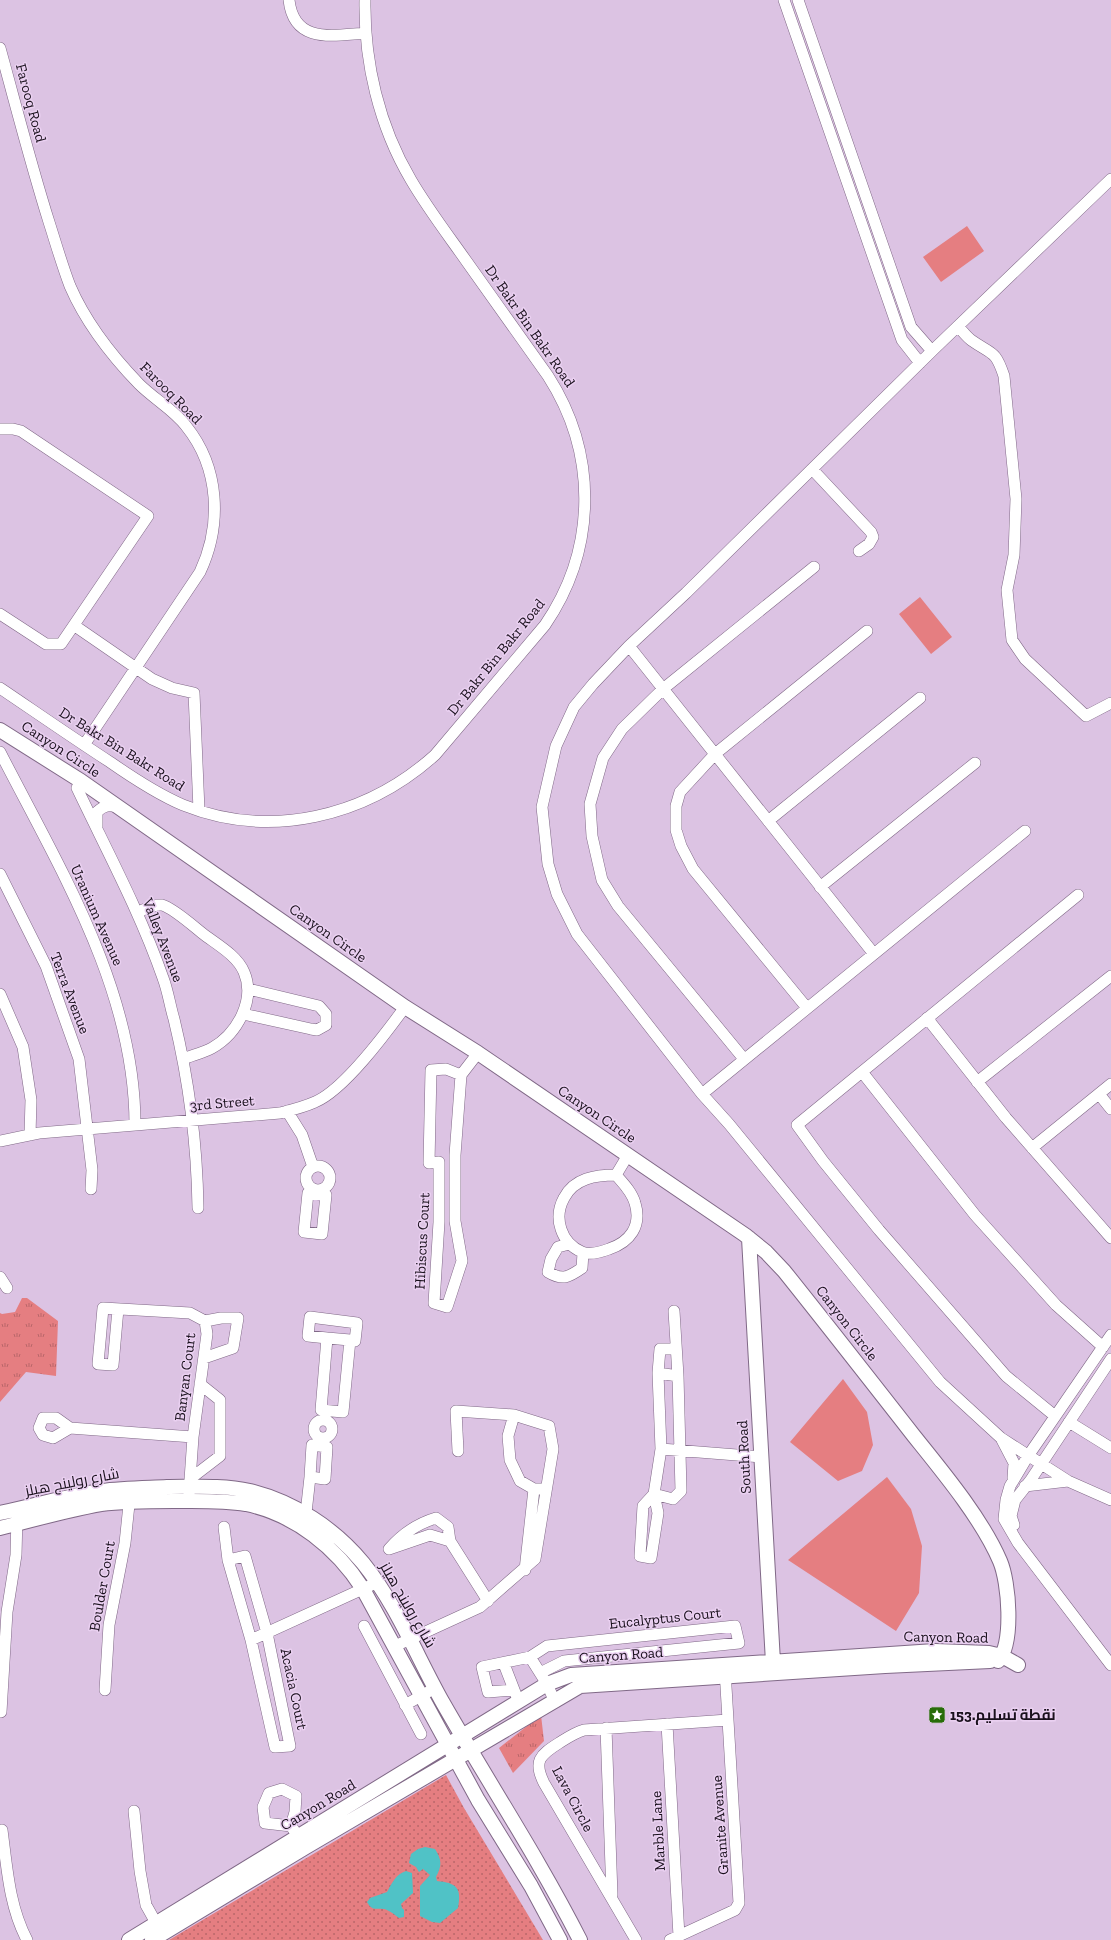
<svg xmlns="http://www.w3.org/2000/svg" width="1111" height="1940" font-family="'Zilla Slab',Cairo,serif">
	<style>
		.grass { fill: url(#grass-dots) }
		.park { fill: url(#park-tufts) }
		.pitch { fill: #e57e81 }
		.water { fill: #50c2c6 }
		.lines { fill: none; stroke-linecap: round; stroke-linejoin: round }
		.minor-casing { stroke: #806987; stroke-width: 12 }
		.major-casing { stroke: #806987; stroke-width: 16 }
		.minor { stroke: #fff; stroke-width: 11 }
		.major { stroke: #fff; stroke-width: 14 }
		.labels { text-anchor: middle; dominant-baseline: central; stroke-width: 3; stroke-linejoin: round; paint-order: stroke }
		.street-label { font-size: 15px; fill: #19101c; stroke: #ead0f1 }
		.poi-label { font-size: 15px; font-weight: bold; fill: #19101c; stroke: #ead0f1; text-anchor: start }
	</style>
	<defs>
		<pattern id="grass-dots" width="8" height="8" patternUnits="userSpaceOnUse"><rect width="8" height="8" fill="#e57e81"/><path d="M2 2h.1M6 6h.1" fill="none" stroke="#b96669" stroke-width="1.8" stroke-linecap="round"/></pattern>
		<pattern id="park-tufts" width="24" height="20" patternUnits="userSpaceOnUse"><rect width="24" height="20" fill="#e57e81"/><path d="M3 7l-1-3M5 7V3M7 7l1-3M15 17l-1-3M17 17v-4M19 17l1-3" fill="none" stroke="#b96669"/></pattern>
	</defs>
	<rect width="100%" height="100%" fill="#dcc3e3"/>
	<path class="grass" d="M 446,1775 L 464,1808 L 543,1940 L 169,1940 Z"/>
	<path class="park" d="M 22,1298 L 27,1298 L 58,1321 L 56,1376 L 26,1372 L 0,1402 L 0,1313 L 2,1314 L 15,1312 Z
		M 541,1715 L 544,1741 L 513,1773 L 499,1748 Z"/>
	<path class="pitch" d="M 967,226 L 984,251 L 941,282 L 923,257 Z
		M 920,597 L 952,637 L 931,654 L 899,614 Z
		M 843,1379 L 867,1412 L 873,1445 L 862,1471 L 838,1481 L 790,1442 Z
		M 887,1477 L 911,1509 L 922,1546 L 919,1593 L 896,1631 L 788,1560 Z"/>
	<path class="water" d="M 425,1847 L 435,1849 C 442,1860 442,1866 436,1877 L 437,1881 C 456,1883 462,1887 458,1908 L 440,1923 L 432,1922 L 420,1916 L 420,1886 L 430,1875 L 423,1869 L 419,1872 L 416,1867 L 409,1863 L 411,1854 L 418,1849 Z
		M 406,1871 L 412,1873 L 413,1893 L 401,1904 L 402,1908 L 404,1910 L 404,1917 L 399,1918 C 395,1915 389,1910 384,1909 C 375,1908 372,1911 367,1902 L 370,1898 L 387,1892 C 392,1883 396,1874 406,1871 Z"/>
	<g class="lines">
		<defs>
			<path id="minor" d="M 289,0 C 294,45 334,35 366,33
				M 784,0 L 902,340 L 920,363
				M 798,0 L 911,327 L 932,351
				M 0,48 C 16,106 31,165 49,222 C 56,244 62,265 70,286 C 86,323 111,355 139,384 C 154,399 174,410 186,426 C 220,468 222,525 200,572 L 84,745
				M 1111,179 L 932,351 L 686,593 L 629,646 L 593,684 L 574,707 L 556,746 L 542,807 L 548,864 L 557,894 L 577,934 L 702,1094 L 729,1124 L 940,1382 L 1001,1438 L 1068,1481 L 1111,1500
				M 958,326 C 962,331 966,336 971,340 C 992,355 995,349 1004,376 L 1016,499 L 1014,555 L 1007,590 L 1012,640 L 1025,659 L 1086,716 L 1111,703
				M 0,429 L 13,429 L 21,431 L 148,516 L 61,644 L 46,644 L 0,614
				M 812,469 L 871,532 L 873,537 L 869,544 L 859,551
				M 75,626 L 152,679 L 172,688 L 194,693 L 199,810
				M 629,646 L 874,954
				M 0,688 C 37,713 73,738 110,762 C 133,778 157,794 183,805 C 270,840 366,817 435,755 L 545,625 C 597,549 598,454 548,376 C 521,338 494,300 467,262 C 448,235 428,209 411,180 C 379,126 364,62 365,0
				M 0,752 C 60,869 135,990 135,1125
				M 81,781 L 77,788 C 107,851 140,912 163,978 C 168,991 170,1006 174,1019 C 189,1081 197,1144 198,1208
				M 768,821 L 920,698
				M 97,827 L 97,812 C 104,805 109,805 118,807
				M 0,874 L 46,966 L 79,1059 L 92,1170 L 91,1189
				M 820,887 L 975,763
				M 138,912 C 145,909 154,904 162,905 C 173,908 192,925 202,933 C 216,944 237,955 244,972 C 256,1000 237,1034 212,1048 C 203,1053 193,1055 183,1059
				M 0,994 L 23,1047 L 31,1100 L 30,1135
				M 807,1008 L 693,869 L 681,846 L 676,830 L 676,806 L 680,792 L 715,754 L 867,631
				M 243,1014 L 311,1029 L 317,1030 L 326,1025 L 326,1014 L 319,1006 L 248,989
				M 927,1018 L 1006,1118 L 1111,1238
				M 744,1059 L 618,906 L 602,880 L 592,836 L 590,804 L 603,758 L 622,729 L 663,689 L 814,567
				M 862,1072 L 975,1215 L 1056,1305 L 1103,1347
				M 461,1075 L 455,1155 L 455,1221 L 462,1261 L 447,1307 L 434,1303 L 439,1222 L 439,1162 L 429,1163 L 431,1070 L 446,1069 L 461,1075 L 478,1053
				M 977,1082 L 1111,976
				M 702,1094 L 1025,831
				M 1099,1094 L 1111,1109
				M 287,1111 L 302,1135 L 313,1167
				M 0,1141 L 39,1133 L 280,1113 C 292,1110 304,1107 315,1102 C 344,1090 386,1033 405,1007
				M 1032,1148 L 1111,1084
				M306 1178a12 12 0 1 1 24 0a12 12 0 1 1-24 0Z
				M 616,1175 C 623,1183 632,1192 635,1203 C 642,1226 630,1242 609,1249 C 601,1252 589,1255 582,1252 C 561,1243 553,1218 564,1198 C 574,1178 596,1175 616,1175 L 628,1155
				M 308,1193 L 326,1195 L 322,1234 L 304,1232 Z
				M 569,1244 L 558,1247 L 551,1259 L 548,1272 C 563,1281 569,1277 582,1268 L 583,1253
				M 0,1277 L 7,1288
				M 118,1309 L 113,1365 L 98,1364 L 103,1308 L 190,1313 L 205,1321 L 207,1334 L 193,1437 L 189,1494
				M 1111,1335 L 1028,1456 L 1010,1486 L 1006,1500 L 1004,1519 L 1018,1543 L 1111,1665
				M 327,1338 L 350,1340 L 343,1412 L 321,1410 Z
				M 327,1338 L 308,1336 L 310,1317 L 357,1323 L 355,1341 L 350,1340
				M 204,1358 L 233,1348 L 238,1318 L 221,1318 L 205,1321
				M 658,1373 L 678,1376
				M 514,1415 L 508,1436 L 510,1460 L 520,1481 L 534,1489 L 546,1489
				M 1055,1416 L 1006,1376 L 879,1230 L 823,1161 L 797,1125 L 1078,895
				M314 1429a9 9 0 1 1 18 0a9 9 0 1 1-18 0Z
				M 1069,1422 L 1111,1448
				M 70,1428 L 53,1438 L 43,1435 L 39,1428 L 43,1418 L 56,1418 L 70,1428 L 193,1437
				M 1002,1440 L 1014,1463 L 1013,1478
				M 312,1445 L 327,1447 L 325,1479 L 310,1477 Z
				M 661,1449 L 762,1457
				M 190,1479 L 220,1456 L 220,1400 L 200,1384
				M 1025,1486 L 1068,1481
				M 654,1494 L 643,1506 L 640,1556 L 651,1558 L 658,1513 L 654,1494 L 661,1449 L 658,1373 L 660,1349 L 676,1349
				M 654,1494 L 673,1499 L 681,1491 L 678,1376 L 674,1311
				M 306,1513 L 310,1477
				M 1014,1525 L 1011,1516 L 1015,1500 L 1030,1481 L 1111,1359
				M 224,1527 L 228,1560 L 251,1640 L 275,1747 L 290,1746 L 267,1633 L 245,1556 L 228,1560
				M 450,1541 L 430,1535 L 389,1549 C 402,1534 416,1524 436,1518 L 448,1527 L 450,1541 L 488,1601
				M 525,1570 L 534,1489
				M 364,1626 L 421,1734
				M 251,1640 L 378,1582
				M 395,1646 L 480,1607 L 535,1559 L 553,1449 L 549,1426 L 514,1415 L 456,1411 L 458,1451
				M 530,1657 L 547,1684 L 555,1702
				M 504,1664 L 516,1695
				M 105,1690 L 109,1625 L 125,1543 L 130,1495
				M 514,1690 L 488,1692 L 482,1667 L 530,1657 L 547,1646 L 735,1626 L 739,1643 L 564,1661 L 540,1673
				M 405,1705 L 435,1688
				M 1,1712 L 7,1612 L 16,1555 L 17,1516
				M 667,1724 L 679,1936
				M 606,1728 L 612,1895
				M 134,1811 L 140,1871 L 146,1905 L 160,1930
				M 291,1826 L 265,1823 L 263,1807 L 269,1793 L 282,1789 L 296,1796 L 295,1812 L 291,1826 L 303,1843
				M 2,1830 C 7,1867 9,1906 27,1940
				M 636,1940 L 544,1783 C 533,1761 540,1755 559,1743 C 567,1738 574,1733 584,1730 L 728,1720
				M 670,1940 L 735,1910 L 739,1903 L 725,1670"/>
			<path id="major" d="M 0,730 L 81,781 L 405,1007 L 478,1053 L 745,1235 L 766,1252 L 784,1271 C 828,1326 871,1381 914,1436 C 943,1472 982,1519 1000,1561 C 1009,1582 1014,1643 998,1661
				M 749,1238 L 773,1662 L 775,1671
				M 0,1513 C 34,1506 67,1496 101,1491 C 123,1488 145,1488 167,1487 C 194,1487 223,1485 250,1491 C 294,1502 334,1528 363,1563 C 397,1605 417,1657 443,1703 C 488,1782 539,1859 580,1940
				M 0,1528 C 33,1520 66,1510 101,1504 C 124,1501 149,1501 173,1501 C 197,1501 223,1500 246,1504 C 295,1514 337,1548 363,1589 L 478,1800 L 531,1886 L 560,1940
				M 129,1940 L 547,1684 L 571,1675 L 935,1651 L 989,1653 L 1002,1656 L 1018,1665
				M 152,1940 L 306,1847 L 580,1686 L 885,1666 L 990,1661"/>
		</defs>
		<use href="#minor" class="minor-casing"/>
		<use href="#major" class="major-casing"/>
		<use href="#minor" class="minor"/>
		<use href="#major" class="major"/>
	</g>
	<defs>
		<symbol id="sight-square" viewBox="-11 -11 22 22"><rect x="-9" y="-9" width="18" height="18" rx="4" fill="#286d09" stroke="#ead0f1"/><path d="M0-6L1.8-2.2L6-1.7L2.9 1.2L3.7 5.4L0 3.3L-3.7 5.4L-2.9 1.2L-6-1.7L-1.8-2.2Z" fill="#fff"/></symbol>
	</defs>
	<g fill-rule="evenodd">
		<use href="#sight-square" x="927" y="1705" width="20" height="20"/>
	</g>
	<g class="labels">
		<g class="street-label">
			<text transform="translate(31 103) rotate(75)">Farooq Road</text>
			<text transform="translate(530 326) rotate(55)">Dr Bakr Bin Bakr Road</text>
			<text transform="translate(171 393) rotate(45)">Farooq Road</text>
			<text transform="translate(496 657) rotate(-51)">Dr Bakr Bin Bakr Road</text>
			<text transform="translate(61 749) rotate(33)">Canyon Circle</text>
			<text transform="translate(122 749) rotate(32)">Dr Bakr Bin Bakr Road</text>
			<text transform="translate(97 915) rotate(66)">Uranium Avenue</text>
			<text transform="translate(328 933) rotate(35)">Canyon Circle</text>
			<text transform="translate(163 940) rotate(69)">Valley Avenue</text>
			<text transform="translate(70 993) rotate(69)">Terra Avenue</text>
			<text transform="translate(222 1103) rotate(-5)">3rd Street</text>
			<text transform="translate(597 1114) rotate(34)">Canyon Circle</text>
			<text transform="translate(422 1241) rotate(-87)">Hibiscus Court</text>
			<text transform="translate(847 1323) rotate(52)">Canyon Circle</text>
			<text transform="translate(185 1377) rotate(-83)">Banyan Court</text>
			<text transform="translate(744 1457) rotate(-93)">South Road</text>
			<text transform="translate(72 1482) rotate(-11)">شارع رولينج هيلز</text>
			<text transform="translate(102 1586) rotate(-80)">Boulder Court</text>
			<text transform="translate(408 1605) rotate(60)">شارع رولينج هيلز</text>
			<text transform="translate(665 1618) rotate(-6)">Eucalyptus Court</text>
			<text transform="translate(946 1637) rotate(1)">Canyon Road</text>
			<text transform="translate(621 1655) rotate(-4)">Canyon Road</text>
			<text transform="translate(294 1689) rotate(78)">Acacia Court</text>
			<text transform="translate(573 1799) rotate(62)">Lava Circle</text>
			<text transform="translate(318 1805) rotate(-31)">Canyon Road</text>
			<text transform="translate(720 1825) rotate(-94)">Granite Avenue</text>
			<text transform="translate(658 1831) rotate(-93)">Marble Lane</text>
		</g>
		<g class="poi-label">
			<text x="950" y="1715">نقطة تسليم.153</text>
		</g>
	</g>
</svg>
